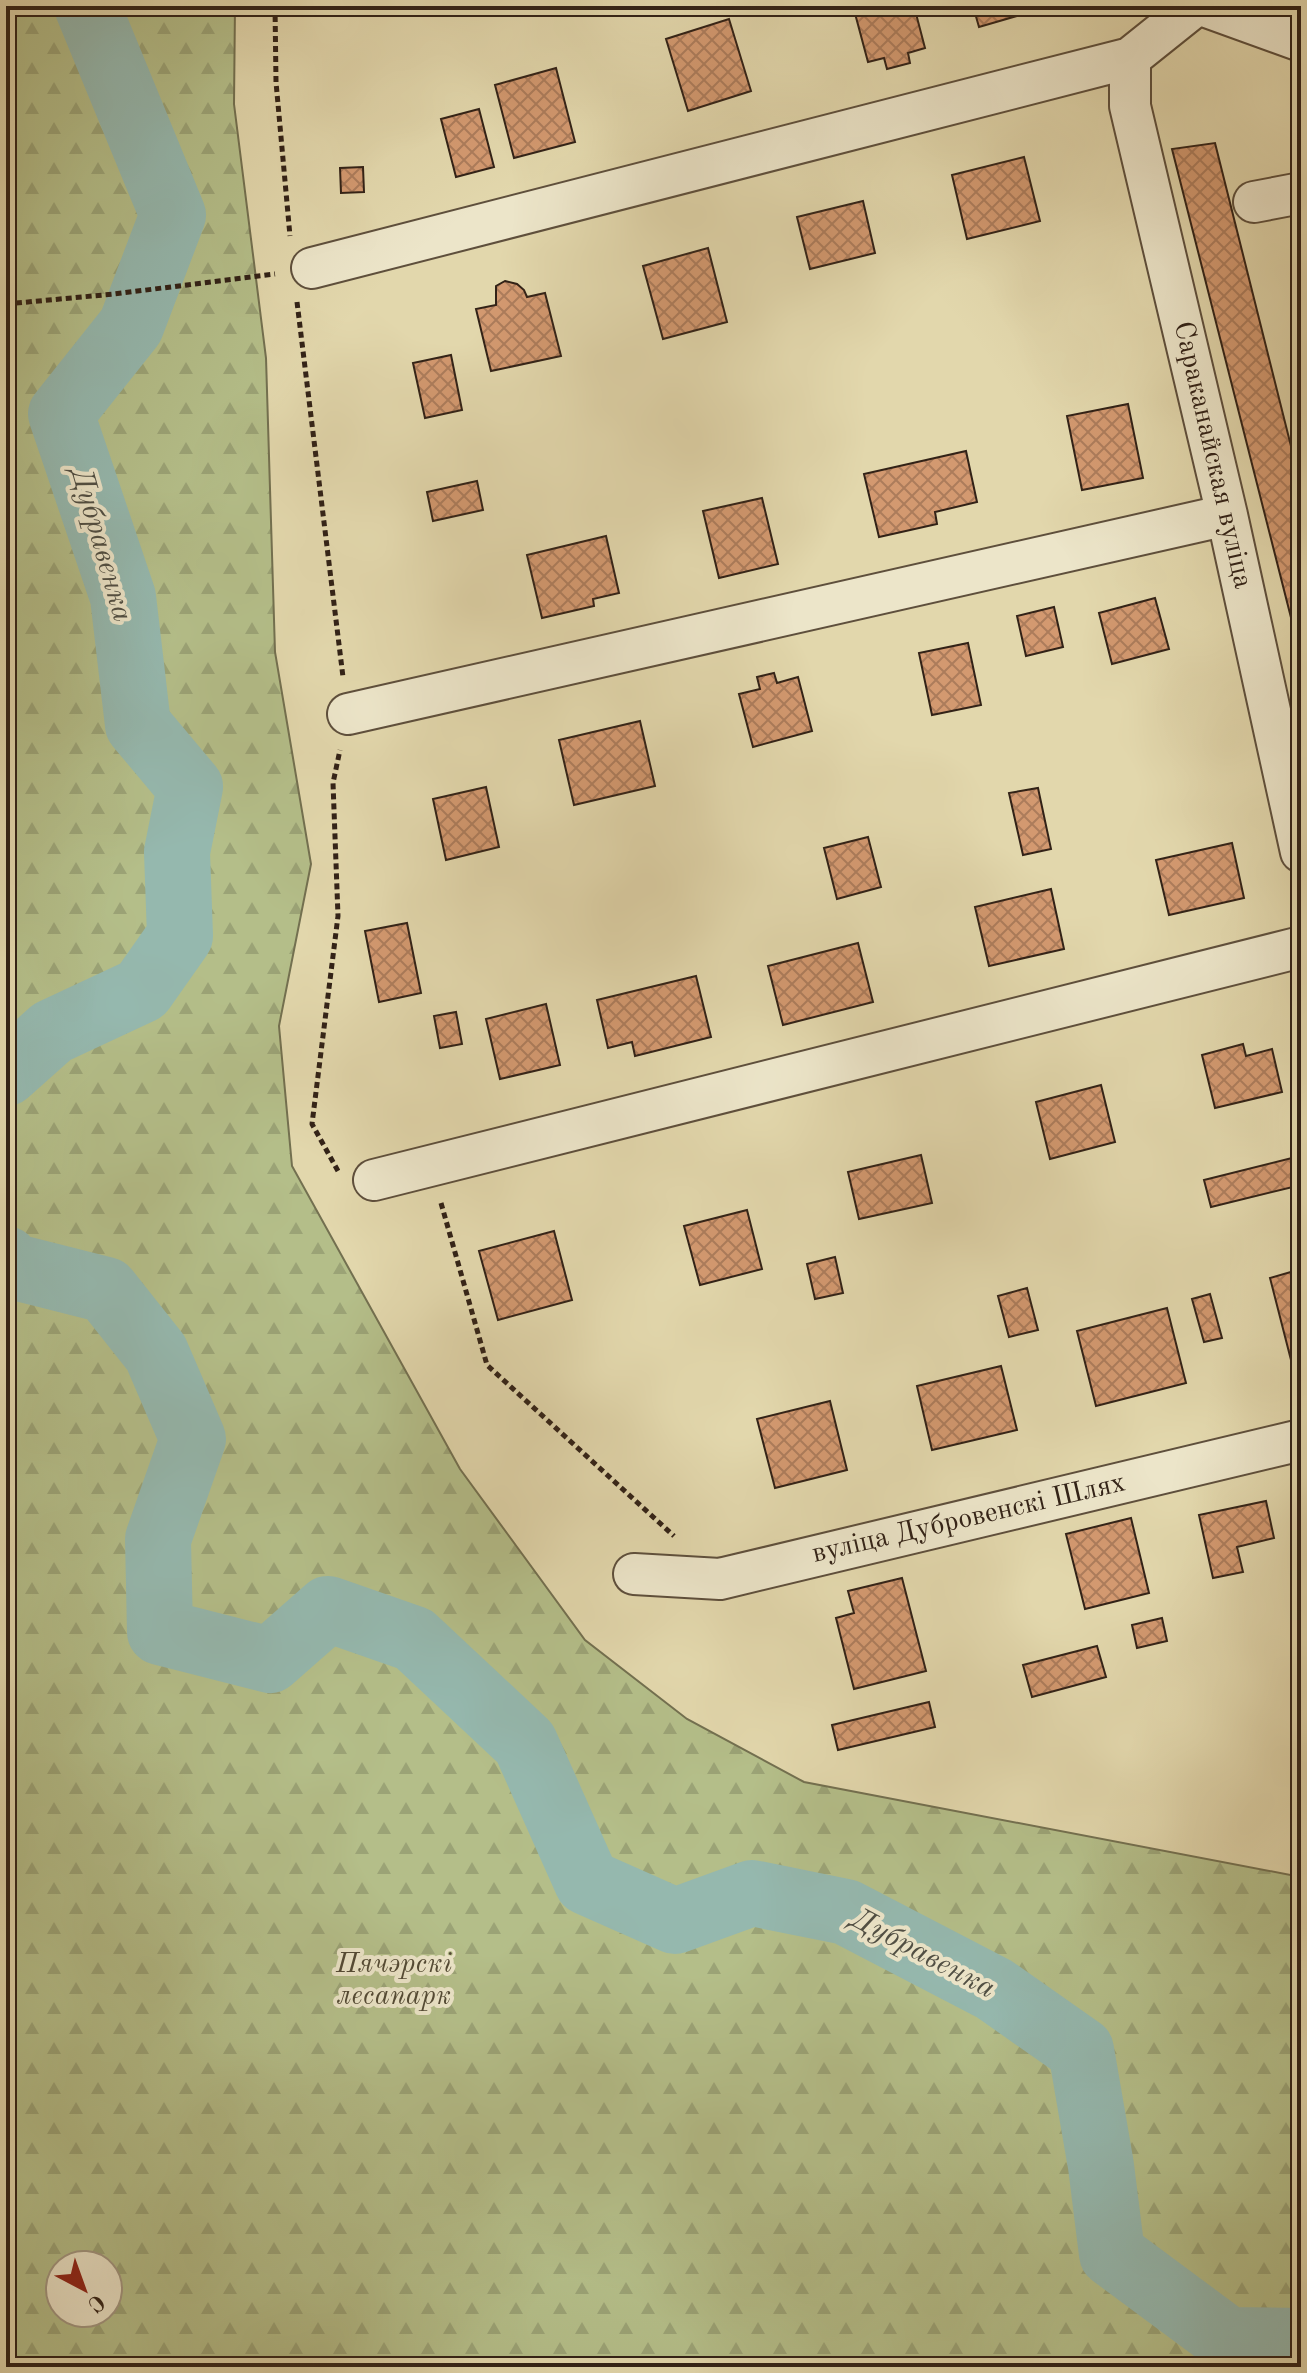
<svg xmlns="http://www.w3.org/2000/svg" width="1307" height="2373" font-family="'Old Standard TT',serif">
	<style>
		.forest { fill: url(#forest-firs); stroke: #737050; stroke-width: 2; fill-rule: evenodd }
		.lines { fill: none; stroke-linecap: round; stroke-linejoin: round }
		.river { stroke: #95b8ae; stroke-width: 66 }
		.building { fill: url(#building-cross-hatch); stroke: #322217; stroke-width: 2 }
		.street-casing { stroke: #5e4f3c; stroke-width: 44 }
		.path { stroke: #322217; stroke-width: 5; stroke-dasharray: 6 4; stroke-linecap: butt }
		.street { stroke: #ece5c9; stroke-width: 40 }
		.labels { text-anchor: middle; dominant-baseline: central; stroke-width: 8; stroke-linejoin: round; paint-order: stroke }
		.street-label { font-size: 28px; fill: #322217; stroke: #ece5c9 }
		.park-label { font-size: 28px; font-style: italic; fill: #524934; stroke: #ece5c9 }
		.water-label { font-size: 30px; font-style: italic; fill: #504f44; stroke: #ece5c9 }
	</style>
	<defs>
		<pattern id="forest-firs" width="22" height="20" patternUnits="userSpaceOnUse" patternTransform="scale(2)"><rect width="22" height="20" fill="#b4be89"/><path d="M5 1l3.5 6h-7zM16 11l3.5 6h-7z" fill="#9ba376"/></pattern>
		<pattern id="building-cross-hatch" width="8" height="8" patternUnits="userSpaceOnUse" patternTransform="scale(2)"><rect width="8" height="8" fill="#d39970"/><path d="M0 0l8 8M0 8l8-8" fill="none" stroke="#ac7c5b"/></pattern>
	</defs>
	<rect width="100%" height="100%" fill="#e2d7ac"/>
	<filter id="stains"><feTurbulence type="fractalNoise" baseFrequency=".0025" numOctaves="4"/><feColorMatrix values="0 0 0 0 .2 0 0 0 0 .09 0 0 0 0 .02 0 0 0 .5 -.17"/></filter>
	<radialGradient id="worn" r=".72"><stop offset=".6" stop-color="#630" stop-opacity="0"/><stop offset="1" stop-color="#630" stop-opacity=".3"/></radialGradient>
	<path class="forest" d="M 6,6 L 235,6 L 234,104 L 266,358 L 275,652 L 311,864 L 279,1026 L 292,1166 L 460,1469 L 585,1640 L 687,1719 L 804,1782 L 1301,1877 L 1301,2367 L 6,2367 ZM 60,2265 L 108,2265 L 108,2313 L 60,2313 Z"/>
	<g class="lines">
		<path class="river" d="M 6,1073 L 52,1032 L 142,990 L 180,936 L 177,852 L 190,787 L 138,725 L 123,597 L 61,414 L 131,326 L 173,215 L 87,6
			M 6,1259 L 11,1266 L 106,1290 L 156,1353 L 193,1439 L 158,1539 L 160,1632 L 270,1660 L 328,1609 L 414,1639 L 525,1743 L 587,1882 L 675,1921 L 752,1893 L 846,1912 L 994,1989 L 1081,2050 L 1101,2166 L 1112,2254 L 1228,2340 L 1301,2341"/>
	</g>
	<path class="building" d="M 853,6 L 914,6 L 925,48 L 908,53 L 910,63 L 887,69 L 884,58 L 868,62 Z
		M 973,6 L 1017,6 L 1020,15 L 979,27 Z
		M 729,19 L 751,91 L 688,111 L 666,39 Z
		M 556,68 L 575,142 L 514,158 L 495,85 Z
		M 479,109 L 494,167 L 456,177 L 441,119 Z
		M 1215,143 L 1301,486 L 1301,657 L 1172,149 Z
		M 1024,157 L 1040,221 L 967,239 L 952,175 Z
		M 363,167 L 364,192 L 341,193 L 340,168 Z
		M 863,201 L 875,253 L 810,269 L 797,217 Z
		M 708,248 L 727,322 L 663,339 L 643,266 Z
		M 505,281 L 517,284 L 524,290 L 527,297 L 545,293 L 561,356 L 491,371 L 476,309 L 496,305 L 496,286 Z
		M 451,355 L 462,410 L 425,418 L 413,363 Z
		M 1128,404 L 1143,478 L 1082,490 L 1067,416 Z
		M 966,451 L 977,502 L 935,512 L 937,524 L 879,537 L 864,474 Z
		M 477,481 L 483,510 L 433,521 L 427,492 Z
		M 762,498 L 778,564 L 719,578 L 703,511 Z
		M 606,536 L 619,593 L 593,599 L 594,606 L 542,618 L 527,555 Z
		M 1155,598 L 1169,649 L 1112,664 L 1099,613 Z
		M 1054,607 L 1063,647 L 1026,656 L 1017,616 Z
		M 968,643 L 981,705 L 932,715 L 919,653 Z
		M 774,673 L 777,683 L 798,677 L 812,731 L 753,747 L 739,694 L 760,689 L 757,677 Z
		M 640,721 L 655,786 L 574,805 L 559,740 Z
		M 486,787 L 499,847 L 446,860 L 433,799 Z
		M 1038,788 L 1051,849 L 1023,855 L 1009,793 Z
		M 868,837 L 881,887 L 837,899 L 824,848 Z
		M 1232,843 L 1244,898 L 1169,915 L 1156,860 Z
		M 1051,889 L 1064,949 L 989,966 L 975,907 Z
		M 407,923 L 421,993 L 379,1002 L 365,931 Z
		M 858,943 L 873,1002 L 783,1025 L 768,966 Z
		M 696,976 L 711,1037 L 635,1056 L 632,1042 L 608,1048 L 597,1000 Z
		M 546,1004 L 560,1065 L 500,1079 L 486,1019 Z
		M 456,1012 L 462,1044 L 440,1048 L 434,1016 Z
		M 1243,1044 L 1246,1056 L 1272,1049 L 1282,1092 L 1215,1108 L 1202,1055 Z
		M 1101,1085 L 1115,1142 L 1050,1159 L 1036,1102 Z
		M 921,1155 L 932,1203 L 859,1219 L 848,1172 Z
		M 1296,1157 L 1301,1185 L 1211,1207 L 1204,1180 Z
		M 747,1210 L 762,1269 L 700,1285 L 684,1226 Z
		M 554,1231 L 572,1300 L 498,1320 L 479,1251 Z
		M 835,1257 L 843,1293 L 815,1299 L 807,1264 Z
		M 1301,1269 L 1301,1357 L 1291,1360 L 1270,1278 Z
		M 1027,1288 L 1038,1330 L 1009,1337 L 998,1296 Z
		M 1210,1294 L 1222,1338 L 1204,1342 L 1192,1299 Z
		M 1167,1308 L 1186,1383 L 1096,1406 L 1077,1331 Z
		M 1001,1366 L 1017,1430 L 932,1450 L 917,1386 Z
		M 830,1401 L 847,1470 L 775,1488 L 757,1419 Z
		M 1266,1501 L 1274,1538 L 1237,1547 L 1243,1572 L 1213,1578 L 1199,1515 Z
		M 1131,1518 L 1149,1593 L 1085,1609 L 1066,1534 Z
		M 902,1578 L 926,1671 L 854,1689 L 836,1618 L 854,1613 L 848,1591 Z
		M 1162,1618 L 1167,1641 L 1137,1648 L 1132,1625 Z
		M 1097,1646 L 1106,1677 L 1032,1697 L 1023,1665 Z
		M 929,1702 L 935,1727 L 838,1750 L 832,1725 Z"/>
	<g class="lines">
		<defs>
			<path id="street" d="M 1204,6 L 1301,41
				M 1130,58 L 1130,106 L 1227,515 L 1301,852
				M 1254,202 L 1301,193
				M 312,268 L 1130,58 L 1195,6
				M 348,714 L 1227,515
				M 374,1180 L 1301,947
				M 634,1574 L 720,1579 L 1301,1440"/>
		</defs>
		<use href="#street" class="street-casing"/>
		<path class="path" d="M 275,6 L 276,82 L 290,236
			M 297,302 L 343,677
			M 6,304 L 114,294 L 275,274
			M 338,1171 L 312,1124 L 338,916 L 333,783 L 340,750
			M 441,1203 L 487,1365 L 674,1536"/>
		<use href="#street" class="street"/>
	</g>
	<g class="labels">
		<g class="street-label">
			<text transform="translate(1212 455) rotate(77)">Сараканайская вуліца</text>
			<text transform="translate(969 1519) rotate(-13)">вуліца Дубровенскі Шлях</text>
		</g>
		<g class="park-label">
			<text x="394" y="1965">Пячэрскі<tspan x="394" dy="32">лесапарк</tspan></text>
		</g>
		<g class="water-label">
			<text transform="translate(101 545) rotate(74)">Дубравенка</text>
			<text transform="translate(923 1954) rotate(28)">Дубравенка</text>
		</g>
	</g>
	<rect width="1307" height="2373" fill="none" stroke="#e2d7ac" stroke-width="32"/>
	<rect x="8" y="8" width="1291" height="2357" fill="none" stroke="#322217" stroke-width="4"/>
	<rect x="16" y="16" width="1275" height="2341" fill="none" stroke="#322217" stroke-width="2"/>
	<g transform="translate(84 2289) rotate(139)"><circle r="38" fill="#ece5c9" stroke="#a29782" stroke-width="2"/>
	<path d="M0-6L14 30L0 20L-14 30Z" fill="#8f2418"/>
	<text y="-12" font-size="22" font-weight="bold" text-anchor="middle" fill="#322217">С</text>
	</g>
	<rect width="100%" height="100%" filter="url(#stains)"/>
	<rect width="100%" height="100%" fill="url(#worn)"/>
</svg>
